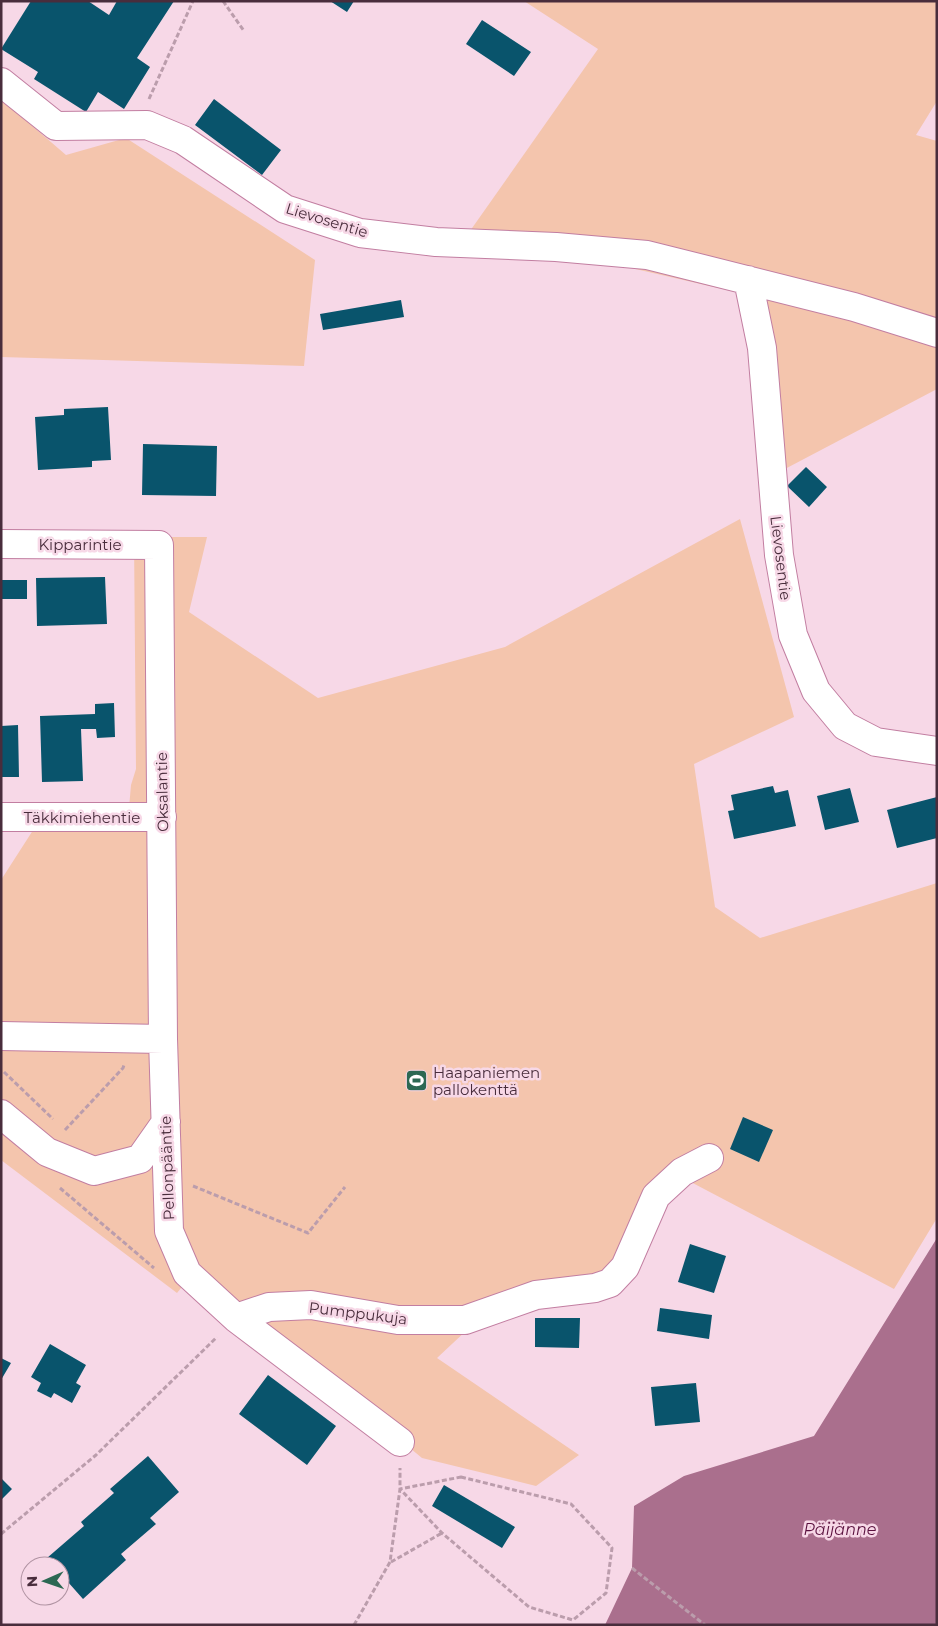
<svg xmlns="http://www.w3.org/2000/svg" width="938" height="1626" font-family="Montserrat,sans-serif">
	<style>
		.green { fill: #f4c5ad }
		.water { fill: #aa6f8d }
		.building { fill: #09546c }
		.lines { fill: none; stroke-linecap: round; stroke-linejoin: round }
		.minor-casing { stroke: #c27ea1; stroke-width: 30 }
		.path { stroke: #bb9dac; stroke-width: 3; stroke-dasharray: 5 2.5; stroke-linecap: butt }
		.minor { stroke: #fff; stroke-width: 28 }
		.labels { text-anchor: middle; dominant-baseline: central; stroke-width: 5; stroke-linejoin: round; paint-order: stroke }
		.street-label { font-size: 15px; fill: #492d3c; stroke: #f7d8e7 }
		.poi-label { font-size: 15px; fill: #492d3c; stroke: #f7d8e7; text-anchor: start }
		.water-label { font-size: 16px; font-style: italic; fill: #5a103e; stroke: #f7d8e7 }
	</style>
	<rect width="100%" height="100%" fill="#f7d8e7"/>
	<path class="green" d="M 524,1 L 937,1 L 937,101 L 916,135 L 937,141 L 937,389 L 783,470 L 766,299 L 470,231 L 598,49 Z
		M 1,99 L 66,155 L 126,138 L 315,260 L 304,366 L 1,357 Z
		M 740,519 L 794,717 L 694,764 L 715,907 L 760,938 L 937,883 L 937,1218 L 894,1289 L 687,1180 L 722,1161 L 711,1149 L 680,1163 L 608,1279 L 465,1314 L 248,1311 L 198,1267 L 177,1293 L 1,1160 L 1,880 L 46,810 L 129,808 L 131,785 L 136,769 L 134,537 L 207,537 L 189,612 L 318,698 L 505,647 Z
		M 275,1317 L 468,1329 L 437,1358 L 579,1455 L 536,1486 L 422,1458 L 260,1324 Z"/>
	<path class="water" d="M 937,1238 L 937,1625 L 605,1625 L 632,1568 L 634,1506 L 684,1476 L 814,1436 Z"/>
	<path class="building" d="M 31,1 L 88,1 L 109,15 L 117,1 L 174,1 L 137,58 L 150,67 L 124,109 L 98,92 L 86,112 L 34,79 L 38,72 L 1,49 Z
		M 330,1 L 354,1 L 347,12 Z
		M 482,20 L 531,52 L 514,76 L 466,44 Z
		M 214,99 L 281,150 L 262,175 L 195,125 Z
		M 401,300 L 404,317 L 323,330 L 320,314 Z
		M 108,407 L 111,460 L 92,461 L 92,467 L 38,470 L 35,417 L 64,415 L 64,409 Z
		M 143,444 L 217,446 L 216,496 L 142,495 Z
		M 806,467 L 827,487 L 809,507 L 787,486 Z
		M 105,577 L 107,624 L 37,626 L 36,578 Z
		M 1,580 L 27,580 L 27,599 L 1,599 Z
		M 114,703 L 115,737 L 97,738 L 96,729 L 81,729 L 83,781 L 42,782 L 40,716 L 95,714 L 95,704 Z
		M 18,725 L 19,777 L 1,777 L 1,726 Z
		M 773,786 L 775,793 L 788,790 L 796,826 L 734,839 L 728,811 L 734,810 L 731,795 Z
		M 850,788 L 859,822 L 825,830 L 817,796 Z
		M 937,797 L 937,838 L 897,848 L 887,810 Z
		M 743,1117 L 773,1130 L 759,1162 L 730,1149 Z
		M 690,1244 L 726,1256 L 714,1293 L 678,1282 Z
		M 660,1308 L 712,1315 L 709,1339 L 657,1331 Z
		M 535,1318 L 580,1318 L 579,1348 L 535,1347 Z
		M 50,1344 L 86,1365 L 76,1383 L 81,1386 L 72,1403 L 54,1393 L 51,1398 L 37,1391 L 41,1383 L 31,1377 Z
		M 1,1358 L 11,1363 L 1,1380 Z
		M 268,1375 L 336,1426 L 307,1465 L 239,1414 Z
		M 696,1383 L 700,1422 L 655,1426 L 651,1387 Z
		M 148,1456 L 179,1492 L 150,1518 L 156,1524 L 121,1554 L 126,1560 L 83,1599 L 60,1573 L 60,1566 L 54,1566 L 47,1558 L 84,1526 L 81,1522 L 114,1493 L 110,1489 Z
		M 1,1478 L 12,1489 L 1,1500 Z
		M 444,1485 L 515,1527 L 502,1548 L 432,1506 Z"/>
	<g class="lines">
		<defs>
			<path id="minor" d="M 1,82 L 56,126 L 147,125 L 183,140 L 285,209 L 360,233 L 436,242 L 556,247 L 647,255 L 854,307 L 937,333
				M 748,280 L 762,348 L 779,555 L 793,635 L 816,691 L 845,726 L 876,742 L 937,751
				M 1,544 L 159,545 L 163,1039 L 169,1231 L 187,1273 L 236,1318 L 400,1442
				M 1,817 L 162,817
				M 1,1036 L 163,1039
				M 1,1114 L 47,1152 L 94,1171 L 140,1159 L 166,1122
				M 236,1318 L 269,1307 L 311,1305 L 398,1320 L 465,1320 L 536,1295 L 595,1288 L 610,1283 L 625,1267 L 656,1196 L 682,1172 L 709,1158"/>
		</defs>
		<use href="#minor" class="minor-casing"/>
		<path class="path" d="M 223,1 L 244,31
			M 149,99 L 193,1
			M 4,1072 L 53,1119
			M 65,1130 L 123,1068 L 124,1065
			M 193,1186 L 308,1233 L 345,1187
			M 60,1188 L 154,1268
			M 461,1477 L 571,1504 L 612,1548 L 606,1593 L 573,1620 L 529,1607 L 442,1533 L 400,1489 Z
			M 1,1534 L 96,1455 L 217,1337
			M 391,1562 L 442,1533
			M 632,1568 L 705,1625
			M 354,1625 L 390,1562 L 400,1489 L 400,1468"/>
		<use href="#minor" class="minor"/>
	</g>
	<defs>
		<symbol id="stadium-square" viewBox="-11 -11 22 22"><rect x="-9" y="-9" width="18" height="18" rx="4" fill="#2c6853" stroke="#f7d8e7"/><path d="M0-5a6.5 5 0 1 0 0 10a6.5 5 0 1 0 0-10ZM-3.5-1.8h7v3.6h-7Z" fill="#fff"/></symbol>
	</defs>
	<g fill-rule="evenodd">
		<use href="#stadium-square" x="404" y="1068" width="25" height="25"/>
	</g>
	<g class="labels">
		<g class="street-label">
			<text transform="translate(327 220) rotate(17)">Lievosentie</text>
			<text x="80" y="544">Kipparintie</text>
			<text transform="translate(781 558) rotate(83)">Lievosentie</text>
			<text transform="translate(162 792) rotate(-91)">Oksalantie</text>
			<text x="82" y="817">Täkkimiehentie</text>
			<text transform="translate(167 1168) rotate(-92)">Pellonpääntie</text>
			<text transform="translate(358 1313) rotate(7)">Pumppukuja</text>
		</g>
		<g class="poi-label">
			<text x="433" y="1072">Haapaniemen<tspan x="433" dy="17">pallokenttä</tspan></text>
		</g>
		<g class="water-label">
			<text x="840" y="1529">Päijänne</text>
		</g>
	</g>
	<rect width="938" height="1626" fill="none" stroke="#492d3c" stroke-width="5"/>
	<g transform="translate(45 1581) rotate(268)"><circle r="24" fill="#f7d8e7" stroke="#b194a3"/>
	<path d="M0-4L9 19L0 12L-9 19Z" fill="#2c6853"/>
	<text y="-8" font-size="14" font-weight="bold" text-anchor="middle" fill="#492d3c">N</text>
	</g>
</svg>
